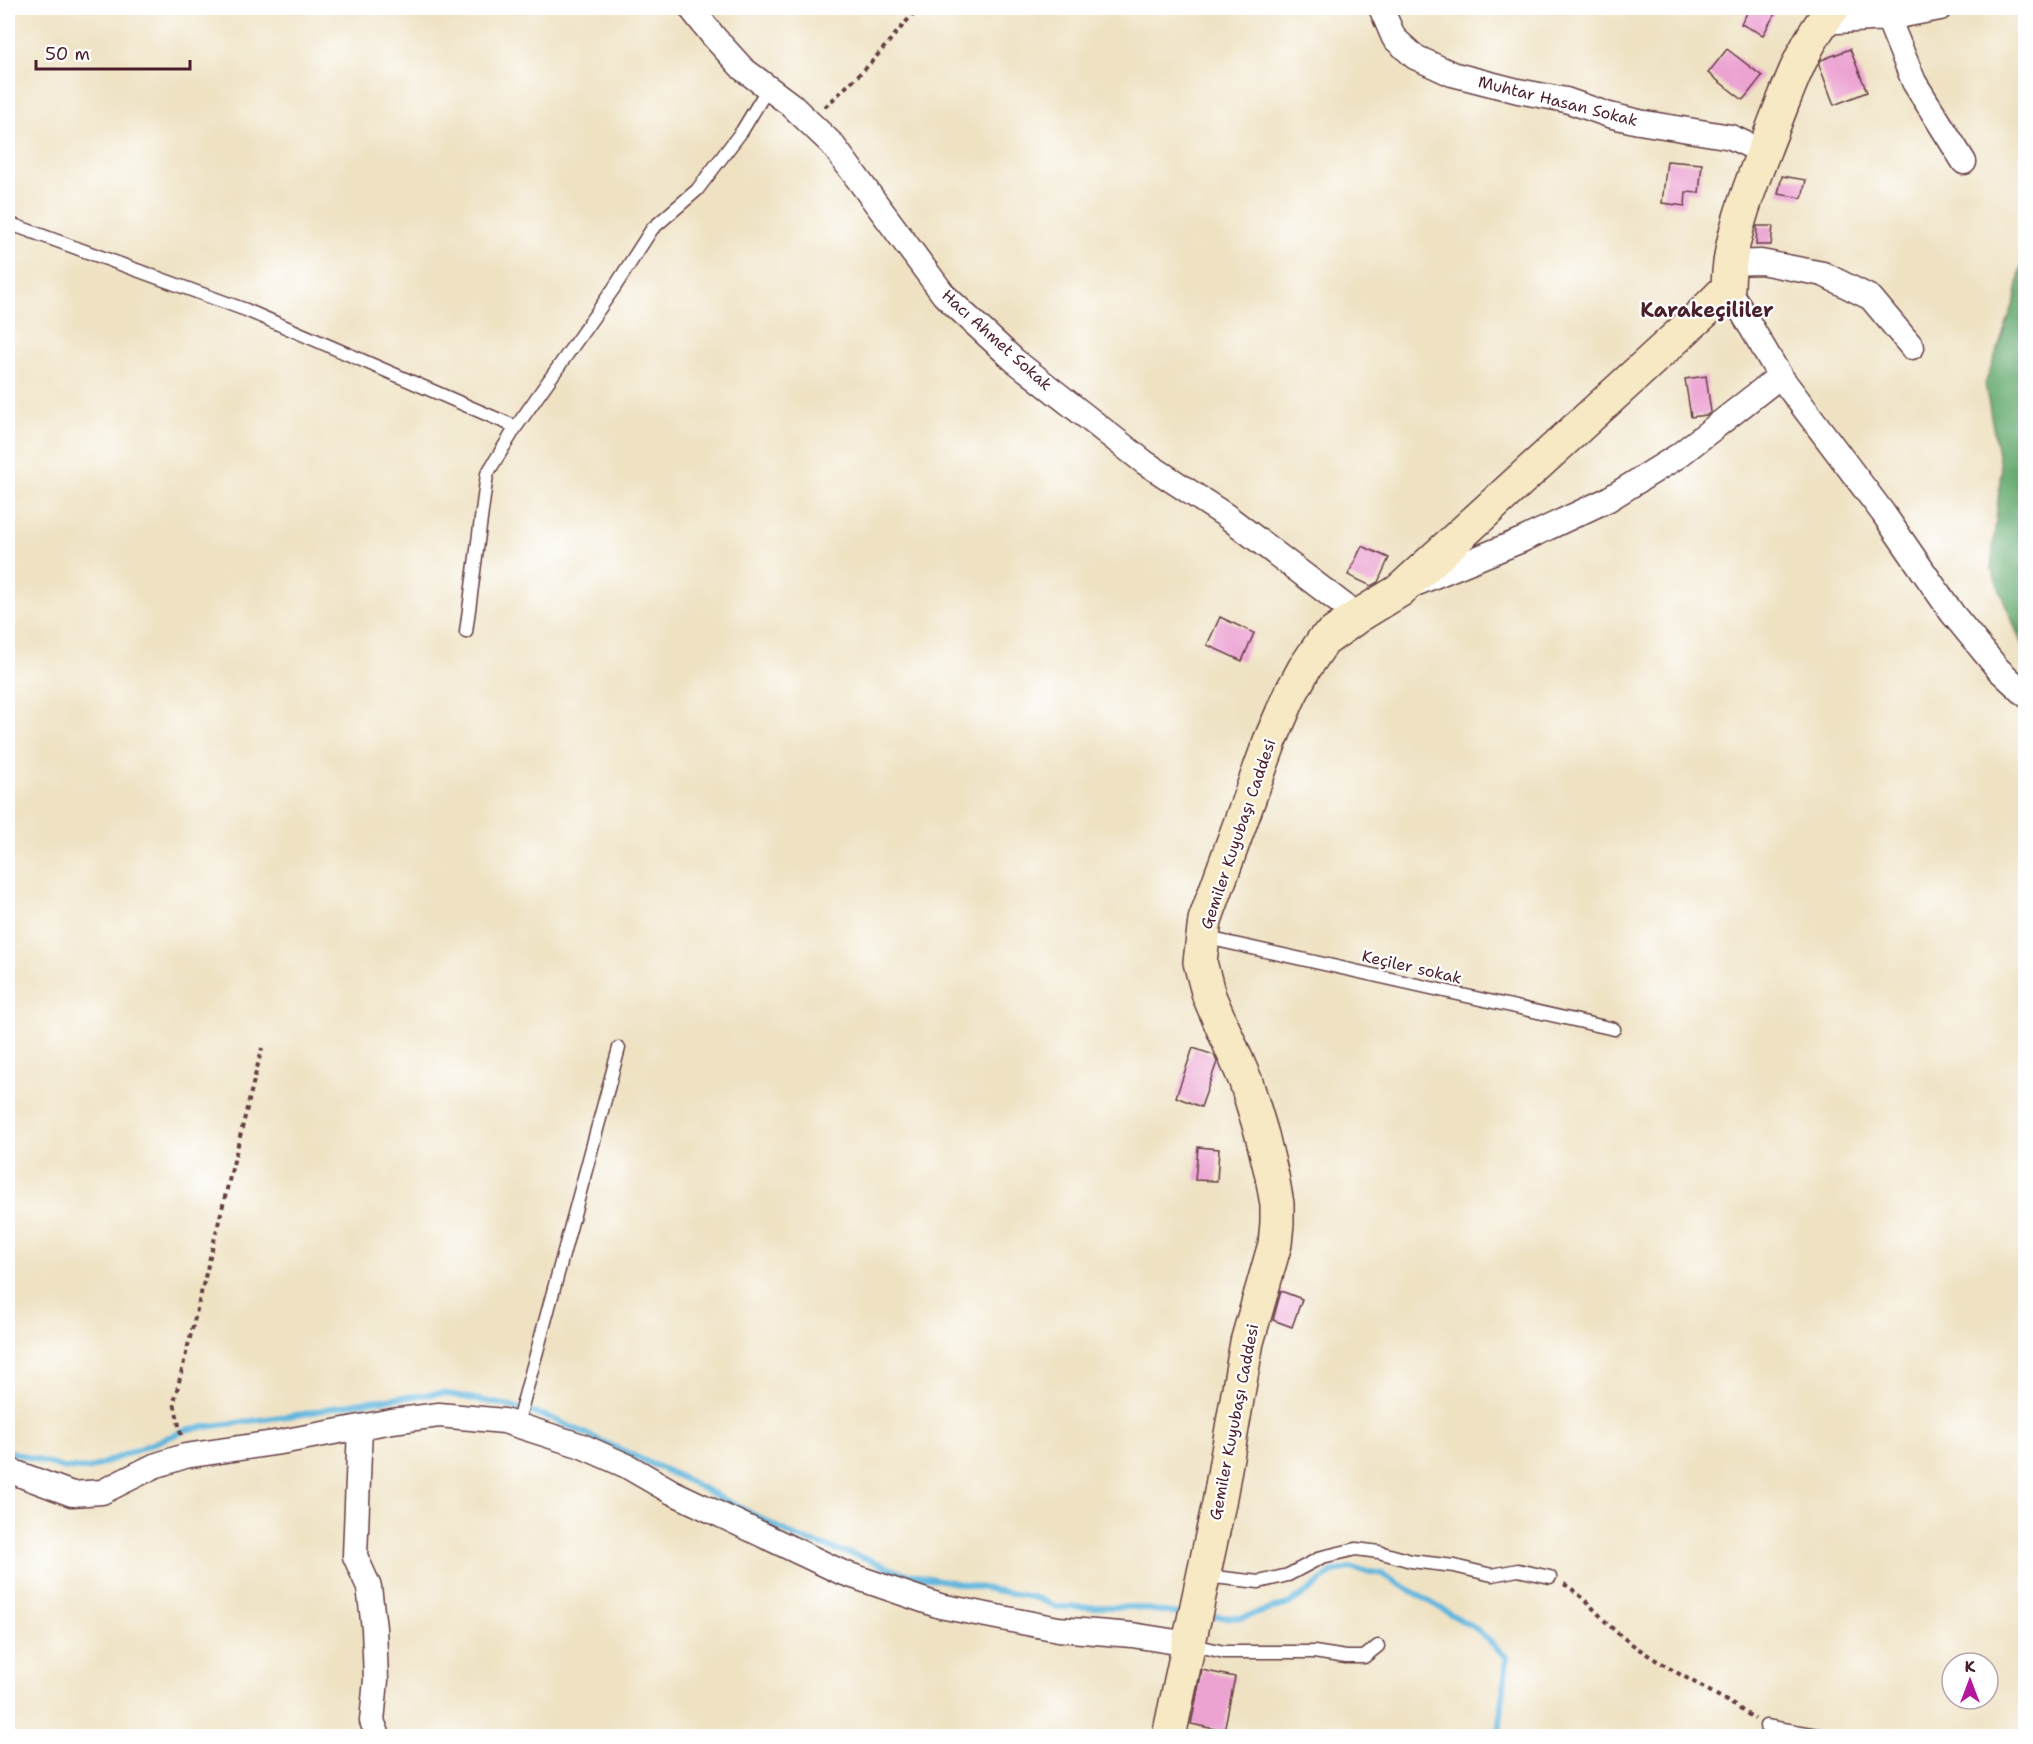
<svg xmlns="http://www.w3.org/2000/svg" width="2033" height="1744" font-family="'Shantell Sans',sans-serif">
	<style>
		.forest { fill: #66ab71; stroke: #58654e; stroke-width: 1.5 }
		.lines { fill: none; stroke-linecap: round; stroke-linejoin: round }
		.stream { stroke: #61b6dd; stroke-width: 6 }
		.building { fill: #eca3d2 }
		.lane-casing { stroke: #633c42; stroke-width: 15 }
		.street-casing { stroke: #633c42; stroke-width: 27 }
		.secondary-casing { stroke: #633c42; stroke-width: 36 }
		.path { stroke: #633c42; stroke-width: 4; stroke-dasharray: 4.5 4.5; stroke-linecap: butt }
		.lane { stroke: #fff; stroke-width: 12 }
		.street { stroke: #fff; stroke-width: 24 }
		.secondary { stroke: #f6e9c3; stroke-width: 33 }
		.labels { text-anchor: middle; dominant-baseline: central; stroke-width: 4.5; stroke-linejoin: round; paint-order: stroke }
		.street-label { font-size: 16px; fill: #4a1f2b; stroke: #fff }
		.quarter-label { font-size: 20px; font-weight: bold; fill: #4a1f2b; stroke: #fff }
	</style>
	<rect width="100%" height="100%" fill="#fff"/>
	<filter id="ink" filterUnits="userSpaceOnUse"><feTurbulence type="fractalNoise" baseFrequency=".0167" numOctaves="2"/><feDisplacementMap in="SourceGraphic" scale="12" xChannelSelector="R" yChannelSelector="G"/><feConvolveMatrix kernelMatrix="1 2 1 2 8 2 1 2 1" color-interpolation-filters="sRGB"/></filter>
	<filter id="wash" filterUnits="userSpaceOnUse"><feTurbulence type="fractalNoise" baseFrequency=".008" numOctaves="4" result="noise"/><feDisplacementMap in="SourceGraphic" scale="24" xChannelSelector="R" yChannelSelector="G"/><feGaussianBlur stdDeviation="1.35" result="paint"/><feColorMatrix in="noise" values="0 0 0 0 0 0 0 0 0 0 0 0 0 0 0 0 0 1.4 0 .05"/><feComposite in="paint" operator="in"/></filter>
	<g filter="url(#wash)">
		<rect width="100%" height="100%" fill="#efe2c3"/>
		<path class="forest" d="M 2025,246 L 2026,652 L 2025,652 L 1991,569 L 2001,471 L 1985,384 L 2015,300 Z"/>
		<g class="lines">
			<path class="stream" d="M 8,1451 L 64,1468 L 89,1469 L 189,1429 L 303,1414 L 361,1402 L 443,1393 L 505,1405 L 549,1417 L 687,1480 L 798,1538 L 868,1559 L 898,1572 L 1036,1598 L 1057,1607 L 1134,1607 L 1185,1615
				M 1204,1616 L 1241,1618 L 1288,1604 L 1309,1591 L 1331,1573 L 1349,1568 L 1382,1574 L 1478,1630 L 1507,1658 L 1499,1734 L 1501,1736"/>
		</g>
		<g id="blocks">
			<path class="building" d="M 1750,8 L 1778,8 L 1763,35 L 1741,24 Z
				M 1727,49 L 1762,76 L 1743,100 L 1708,73 Z
				M 1850,49 L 1867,92 L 1834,105 L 1819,65 L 1821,60 Z
				M 1667,161 L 1702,164 L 1699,193 L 1686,192 L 1685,206 L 1662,203 Z
				M 1782,176 L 1806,180 L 1802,198 L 1778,194 Z
				M 1757,226 L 1773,226 L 1771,245 L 1756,245 Z
				M 1706,376 L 1711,412 L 1707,415 L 1691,417 L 1685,379 Z
				M 1362,546 L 1389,558 L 1378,582 L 1371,586 L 1348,575 Z
				M 1220,617 L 1254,633 L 1242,661 L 1207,645 Z
				M 1193,1048 L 1214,1055 L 1217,1062 L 1201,1107 L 1176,1097 Z
				M 1198,1147 L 1219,1149 L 1217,1181 L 1195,1180 Z
				M 1281,1291 L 1302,1299 L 1292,1327 L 1273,1320 Z
				M 1202,1670 L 1235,1677 L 1224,1731 L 1191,1724 Z"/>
		</g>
	</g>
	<g filter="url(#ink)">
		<use href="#blocks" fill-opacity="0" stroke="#633c42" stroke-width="1.5"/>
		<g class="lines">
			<defs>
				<path id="lane" d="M 8,223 L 246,310 L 516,427
					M 466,632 L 487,474 L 516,427 L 614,288 L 652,229 L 697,190 L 742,131 L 768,88
					M 1203,937 L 1614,1029
					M 517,1425 L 619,1048
					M 1205,1576 L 1259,1582 L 1288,1575 L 1322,1557 L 1356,1549 L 1379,1552 L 1411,1561 L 1454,1566 L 1492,1575 L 1518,1570 L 1550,1577
					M 1189,1644 L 1224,1652 L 1314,1652 L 1346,1657 L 1364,1657 L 1378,1646
					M 1766,1726 L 1824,1736"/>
				<path id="street" d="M 691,8 L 714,37 L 743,69 L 790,104 L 832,144 L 944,295 L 1014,360 L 1144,462 L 1225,515 L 1358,616
					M 1381,8 L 1394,38 L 1415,57 L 1452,74 L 1518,91 L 1566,100 L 1609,115 L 1639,122 L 1731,137 L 1763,152
					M 1887,8 L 1888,18 L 1914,82 L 1964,162
					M 1821,22 L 1888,18 L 1940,8
					M 1729,263 L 1761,262 L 1823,274 L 1871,298 L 1912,347
					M 1728,288 L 1780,376 L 1883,513 L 1952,613 L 1998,669 L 2026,695
					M 1415,584 L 1522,540 L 1607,500 L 1678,456 L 1780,376
					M 360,1427 L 355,1556 L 369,1587 L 374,1628 L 376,1680 L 372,1721 L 378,1736
					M 8,1470 L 72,1494 L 102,1492 L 154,1466 L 185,1456 L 281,1442 L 392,1421 L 439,1415 L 504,1421 L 582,1446 L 627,1466 L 672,1492 L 841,1572 L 940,1606 L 1058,1629 L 1132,1635 L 1189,1644"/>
				<path id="secondary" d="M 1169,1736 L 1219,1503 L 1247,1342 L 1275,1244 L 1277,1223 L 1277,1204 L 1272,1176 L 1262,1135 L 1246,1082 L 1209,996 L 1200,962 L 1205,920 L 1270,741 L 1290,695 L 1304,669 L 1323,641 L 1358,616 L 1399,591 L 1704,312 L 1728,288 C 1729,233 1753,180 1772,130 C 1789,87 1803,44 1833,8"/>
			</defs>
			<use href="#lane" class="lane-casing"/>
			<use href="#street" class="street-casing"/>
			<use href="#secondary" class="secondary-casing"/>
			<path class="path" d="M 825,107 L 869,65 L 918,8
				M 181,1435 L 174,1402 L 262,1048
				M 1564,1584 C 1588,1598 1603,1623 1625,1639 C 1666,1670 1713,1690 1755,1719"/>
			<use href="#lane" class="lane"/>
			<use href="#street" class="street"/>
			<use href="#secondary" class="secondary"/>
		</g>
	</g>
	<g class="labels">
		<g class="street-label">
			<text transform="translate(1558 101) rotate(14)">Muhtar Hasan Sokak</text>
			<text transform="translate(997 340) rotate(42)">Hacı Ahmet Sokak</text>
			<text transform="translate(1238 834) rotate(-71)">Gemiler Kuyubaşı Caddesi</text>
			<text transform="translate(1412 967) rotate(13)">Keçiler sokak</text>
			<text transform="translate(1234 1422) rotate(-79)">Gemiler Kuyubaşı Caddesi</text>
		</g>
		<g class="quarter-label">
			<text x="1707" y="310">Karakeçililer</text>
		</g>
	</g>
	<rect width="2033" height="1744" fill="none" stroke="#fff" stroke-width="30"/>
	<g transform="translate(1970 1681)"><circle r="28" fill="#ffffff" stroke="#b7a5aa" stroke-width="1.5"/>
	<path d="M0-4.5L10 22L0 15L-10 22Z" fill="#b5179e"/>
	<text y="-9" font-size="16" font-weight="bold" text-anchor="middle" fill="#4a1f2b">K</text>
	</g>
	<path d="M36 60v9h154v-9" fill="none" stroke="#4a1f2b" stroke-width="3"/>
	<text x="45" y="60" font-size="18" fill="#4a1f2b" stroke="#ffffff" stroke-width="4.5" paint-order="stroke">50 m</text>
</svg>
